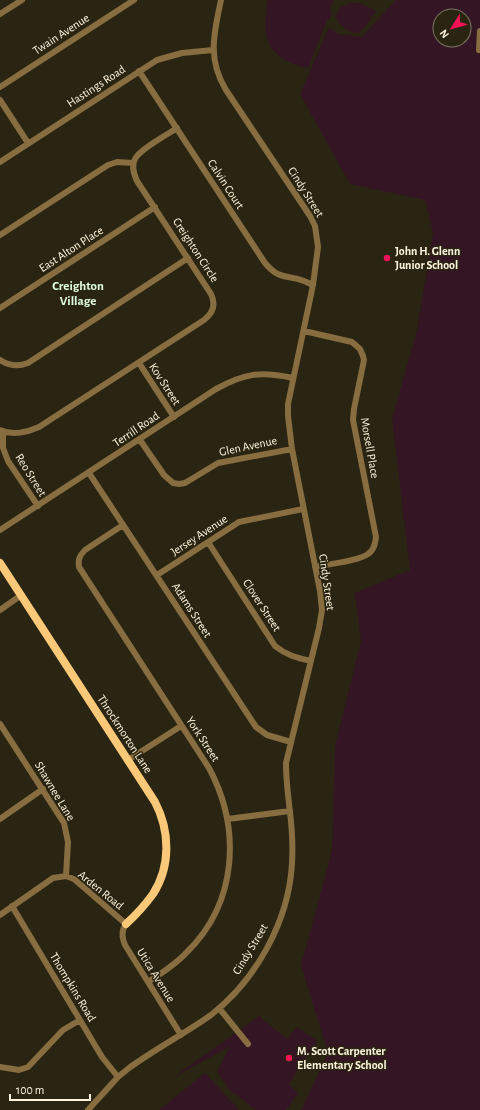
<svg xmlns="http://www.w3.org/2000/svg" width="480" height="1110" font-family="'Alegreya Sans',sans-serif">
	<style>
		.green { fill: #341523; fill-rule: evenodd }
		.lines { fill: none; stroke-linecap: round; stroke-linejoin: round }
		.street { stroke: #876d3f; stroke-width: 6 }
		.secondary { stroke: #f9c878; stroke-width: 8 }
		.poi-dot { fill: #f51257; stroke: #2a2512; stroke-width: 1.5 }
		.labels { text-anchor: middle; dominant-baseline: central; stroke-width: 3; stroke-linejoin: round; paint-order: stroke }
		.street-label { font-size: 12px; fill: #fef4dd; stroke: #2a2512 }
		.poi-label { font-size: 12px; font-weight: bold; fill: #fef4dd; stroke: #2a2512; text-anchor: start }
		.neighbourhood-label { font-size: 13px; font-weight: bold; fill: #e0fedf; stroke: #2a2512 }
	</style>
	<rect width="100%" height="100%" fill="#2a2512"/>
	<path class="green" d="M 268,0 L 333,0 L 330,10 L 332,12 L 330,19 L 328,18 L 308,68 C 293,66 273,56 268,41 C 263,28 266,13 268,0 Z
		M 396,0 L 480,0 L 480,1110 L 301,1110 L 328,1053 L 301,965 L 332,851 L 335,746 L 361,641 L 355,593 L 410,570 L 392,419 L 417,330 L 433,233 L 425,200 L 350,184 L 300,94 L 329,27 L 338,34 L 362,37 ZM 440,16 L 464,16 L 464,40 L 440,40 Z
		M 350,3 L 360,3 L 376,11 L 365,27 L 358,33 C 347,33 341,25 335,17 L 340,8 Z
		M 259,1016 L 287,1039 L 297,1027 L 317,1041 L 289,1084 L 298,1093 L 286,1110 L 256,1110 L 230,1090 L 217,1072 L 230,1046 L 171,1079 Z
		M 205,1073 L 239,1110 L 159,1110 Z"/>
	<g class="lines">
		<path class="street" d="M 0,14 L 22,0
			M 479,50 L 480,31
			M 139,71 L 265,263 C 280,281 287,274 304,281 C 307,282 310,284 313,285
			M 0,87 L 134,0
			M 0,100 L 28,143
			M 0,162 L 157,60 L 182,53 L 213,50
			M 0,235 L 108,165 L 117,162 L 133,163
			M 0,308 L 155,207
			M 304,331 L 352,342 L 360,349 L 363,356 L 364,360 L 354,409 L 353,420 L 376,537 C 375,544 374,550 368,554 C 359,561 328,564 315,567
			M 0,360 C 9,366 18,367 28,363 L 188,258
			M 139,363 L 174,417
			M 0,430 C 12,436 28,432 39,427 L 204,320 C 213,313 216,304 211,294 L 137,181 C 134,174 131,166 135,159 C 140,149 167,135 177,128
			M 3,432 L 3,448 L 8,461 L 38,506
			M 140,440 L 164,475 L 173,483 L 179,484 L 185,483 L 218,463 L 292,449
			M 89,473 L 256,727 L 267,735 L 291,742
			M 123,525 L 85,550 C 79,556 78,560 79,567 L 209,768 C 241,828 238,902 187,952 C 176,964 162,973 148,982
			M 0,530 L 216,389 C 245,373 261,371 293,378
			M 208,542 L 275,646 C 286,655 297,658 311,661
			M 157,575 L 239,522 L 303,509
			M 0,610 L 20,596
			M 0,724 L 64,823 L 68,842 L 66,876
			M 128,760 L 181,726
			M 0,819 L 43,789
			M 228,819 L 290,811
			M 12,906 L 102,1057 L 118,1077
			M 0,915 L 53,878 L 66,876 L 74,879 L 126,924 C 121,931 122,937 125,945 L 181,1035
			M 219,1008 L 248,1044
			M 0,1067 L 19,1070 L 28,1067 L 63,1030 L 80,1020
			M 88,1110 L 118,1077 L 129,1068 C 155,1049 184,1034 211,1015 C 256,980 289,921 292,863 C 293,846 292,829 290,812 C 288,796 286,780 286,763 L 319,628 L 322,610 L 320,591 L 292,449 L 288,416 L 288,404 L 313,285 L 318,247 L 315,226 L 310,216 L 226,90 C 207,59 214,33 221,0"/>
		<path class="secondary" d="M 0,563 L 155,802 C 170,831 171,866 153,894 C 145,905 136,915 126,924"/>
	</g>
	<g class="poi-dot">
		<circle cx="387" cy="258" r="4"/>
		<circle cx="289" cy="1058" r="4"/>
	</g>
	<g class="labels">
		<g class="street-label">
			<text transform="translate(61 34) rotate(-33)">Twain Avenue</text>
			<text transform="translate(96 86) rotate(-33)">Hastings Road</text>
			<text transform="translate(226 184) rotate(57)">Calvin Court</text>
			<text transform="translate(306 192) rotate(58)">Cindy Street</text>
			<text transform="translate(71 249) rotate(-33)">East Alton Place</text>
			<text transform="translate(196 250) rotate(57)">Creighton Circle</text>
			<text transform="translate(165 384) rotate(57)">Kov Street</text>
			<text transform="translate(136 429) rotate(-34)">Terrill Road</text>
			<text transform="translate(248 446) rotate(-12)">Glen Avenue</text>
			<text transform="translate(370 448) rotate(80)">Morsell Place</text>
			<text transform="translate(31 475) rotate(58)">Reo Street</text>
			<text transform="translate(199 535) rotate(-33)">Jersey Avenue</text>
			<text transform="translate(327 582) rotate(82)">Cindy Street</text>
			<text transform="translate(262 605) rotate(57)">Clover Street</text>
			<text transform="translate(192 610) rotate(57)">Adams Street</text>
			<text transform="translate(125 734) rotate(57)">Throckmorton Lane</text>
			<text transform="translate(203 739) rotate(57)">York Street</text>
			<text transform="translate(55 791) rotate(59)">Shawnee Lane</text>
			<text transform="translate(101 890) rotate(39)">Arden Road</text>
			<text transform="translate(250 949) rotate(-59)">Cindy Street</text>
			<text transform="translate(156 975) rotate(58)">Utica Avenue</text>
			<text transform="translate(73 987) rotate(59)">Thompkins Road</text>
		</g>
		<g class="poi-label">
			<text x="395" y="251">John H. Glenn<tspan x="395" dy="14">Junior School</tspan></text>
			<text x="297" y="1051">M. Scott Carpenter<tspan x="297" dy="14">Elementary School</tspan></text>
		</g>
		<g class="neighbourhood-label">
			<text x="78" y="286">Creighton<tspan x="78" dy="15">Village</tspan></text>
		</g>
	</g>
	<g transform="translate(452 28) rotate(233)"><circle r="19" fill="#2a2512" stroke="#7f7863"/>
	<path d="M0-3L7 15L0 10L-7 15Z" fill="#f51257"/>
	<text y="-6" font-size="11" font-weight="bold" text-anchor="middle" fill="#fef4dd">N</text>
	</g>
	<path d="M10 1094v6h80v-6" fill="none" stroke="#fef4dd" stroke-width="2"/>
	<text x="16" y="1094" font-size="12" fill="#fef4dd" stroke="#2a2512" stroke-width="3" paint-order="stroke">100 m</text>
</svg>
